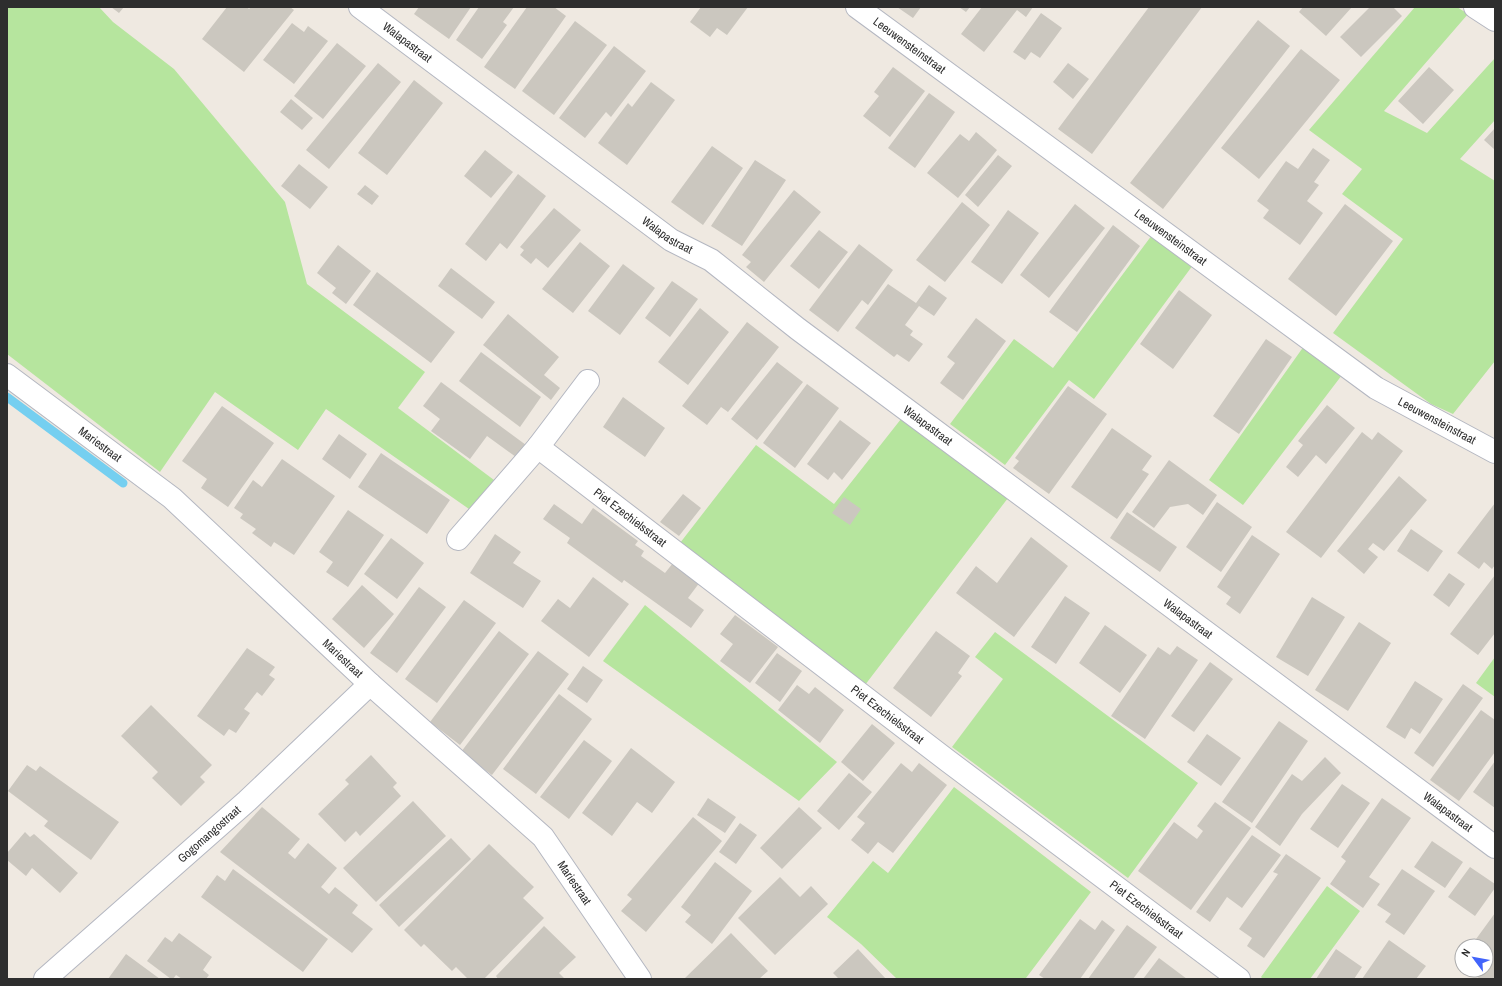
<svg xmlns="http://www.w3.org/2000/svg" width="1502" height="986" font-family="'Archivo Narrow',sans-serif">
	<style>
		.green { fill: #b6e59e }
		.lines { fill: none; stroke-linecap: round; stroke-linejoin: round }
		.stream { stroke: #75cff0; stroke-width: 9 }
		.building { fill: #cbc7bf }
		.minor-casing { stroke: #b4b7c1; stroke-width: 24 }
		.minor { stroke: #fff; stroke-width: 22 }
		.labels { text-anchor: middle; dominant-baseline: central; stroke-width: 3.5; stroke-linejoin: round; paint-order: stroke }
		.street-label { font-size: 12px; fill: #2e2e2e; stroke: #fff }
	</style>
	<rect width="100%" height="100%" fill="#efe9e1"/>
	<path class="green" d="M 7,7 L 99,7 L 113,22 L 174,69 L 285,202 L 307,284 L 425,372 L 398,408 L 494,480 L 469,509 L 326,409 L 298,450 L 215,392 L 160,472 L 7,354 Z
		M 1415,7 L 1457,7 L 1468,14 L 1384,111 L 1427,133 L 1495,58 L 1495,120 L 1460,159 L 1495,181 L 1495,361 L 1453,414 L 1431,404 L 1333,333 L 1403,239 L 1342,194 L 1362,169 L 1309,130 Z
		M 1152,235 L 1193,265 L 1094,399 L 1069,380 L 1005,465 L 950,424 L 1014,339 L 1053,368 Z
		M 1304,346 L 1342,375 L 1243,505 L 1209,480 Z
		M 901,419 L 1008,498 L 865,685 L 680,543 L 756,445 L 834,504 Z
		M 645,605 L 837,762 L 799,801 L 603,661 Z
		M 995,632 L 1198,783 L 1128,878 L 952,747 L 1003,679 L 975,657 Z
		M 1495,657 L 1495,697 L 1476,683 Z
		M 954,787 L 1091,892 L 1026,978 L 1027,979 L 897,979 L 861,944 L 827,917 L 873,861 L 888,873 Z
		M 1327,886 L 1360,911 L 1310,979 L 1263,979 L 1261,977 Z"/>
	<g class="lines">
		<path class="stream" d="M 7,397 L 123,483"/>
	</g>
	<path class="building" d="M 111,7 L 124,7 L 119,13 Z
		M 227,7 L 247,7 L 249,9 L 251,7 L 290,7 L 294,10 L 244,72 L 202,39 Z
		M 419,7 L 471,7 L 449,39 L 414,14 Z
		M 479,7 L 514,7 L 503,22 L 507,25 L 482,59 L 456,40 Z
		M 527,7 L 554,7 L 566,16 L 515,89 L 484,67 Z
		M 701,7 L 748,7 L 727,35 L 717,28 L 710,37 L 690,22 Z
		M 897,7 L 921,7 L 913,18 Z
		M 959,7 L 970,7 L 966,12 Z
		M 982,7 L 1033,7 L 1026,17 L 1017,10 L 984,52 L 961,34 Z
		M 1149,7 L 1202,7 L 1092,154 L 1058,129 Z
		M 1303,7 L 1352,7 L 1326,36 L 1299,12 Z
		M 1370,7 L 1393,7 L 1402,16 L 1361,57 L 1340,37 Z
		M 1041,13 L 1062,28 L 1040,58 L 1031,52 L 1025,60 L 1013,52 Z
		M 1258,20 L 1290,46 L 1163,209 L 1130,183 Z
		M 575,21 L 607,45 L 554,115 L 522,91 Z
		M 292,23 L 304,32 L 308,26 L 328,41 L 294,84 L 263,60 Z
		M 337,43 L 366,66 L 323,119 L 294,96 Z
		M 614,46 L 646,71 L 611,117 L 606,112 L 585,138 L 559,118 Z
		M 1301,49 L 1340,80 L 1259,179 L 1221,148 Z
		M 378,63 L 401,82 L 329,169 L 306,150 Z
		M 1068,63 L 1089,79 L 1073,99 L 1053,82 Z
		M 893,67 L 925,91 L 890,137 L 863,116 L 879,96 L 874,92 Z
		M 1429,67 L 1454,90 L 1423,124 L 1398,101 Z
		M 414,80 L 443,103 L 387,175 L 358,153 Z
		M 651,82 L 675,100 L 627,165 L 598,143 L 628,103 L 632,107 Z
		M 929,93 L 955,112 L 915,168 L 888,148 Z
		M 291,99 L 313,118 L 302,130 L 280,112 Z
		M 1495,128 L 1495,150 L 1484,140 Z
		M 976,132 L 997,150 L 958,198 L 927,173 L 960,134 L 969,141 Z
		M 712,146 L 743,168 L 703,225 L 671,202 Z
		M 1313,148 L 1330,160 L 1314,182 L 1319,185 L 1307,201 L 1323,213 L 1300,245 L 1263,218 L 1269,210 L 1257,201 L 1286,161 L 1298,169 Z
		M 485,150 L 513,172 L 491,198 L 464,176 Z
		M 998,155 L 1012,166 L 978,207 L 965,195 Z
		M 755,160 L 786,180 L 742,246 L 711,226 Z
		M 299,164 L 328,187 L 310,209 L 281,186 Z
		M 518,174 L 546,196 L 507,249 L 500,243 L 486,261 L 465,244 Z
		M 365,185 L 379,196 L 372,205 L 357,194 Z
		M 794,190 L 821,212 L 764,282 L 746,267 L 751,262 L 742,255 Z
		M 962,202 L 990,225 L 945,282 L 916,260 Z
		M 1075,204 L 1105,228 L 1049,298 L 1020,275 Z
		M 1345,204 L 1393,241 L 1336,316 L 1288,279 Z
		M 554,208 L 581,230 L 548,268 L 536,258 L 531,264 L 520,255 L 524,250 L 520,247 Z
		M 1008,210 L 1039,233 L 1002,284 L 971,262 Z
		M 1113,225 L 1140,246 L 1077,332 L 1049,312 Z
		M 819,230 L 848,252 L 819,289 L 790,266 Z
		M 580,242 L 610,266 L 573,313 L 542,289 Z
		M 859,244 L 893,270 L 868,305 L 862,300 L 838,332 L 809,310 Z
		M 338,245 L 371,271 L 346,304 L 332,293 L 336,288 L 317,273 Z
		M 623,264 L 655,288 L 620,335 L 588,311 Z
		M 451,268 L 495,302 L 482,319 L 438,286 Z
		M 377,272 L 455,332 L 431,363 L 353,305 Z
		M 672,281 L 698,299 L 670,337 L 645,318 Z
		M 888,284 L 916,303 L 929,285 L 947,298 L 934,316 L 919,306 L 905,325 L 913,331 L 910,335 L 923,344 L 909,362 L 897,354 L 894,357 L 855,328 Z
		M 1179,290 L 1212,315 L 1173,369 L 1140,344 Z
		M 700,308 L 729,332 L 688,385 L 658,362 Z
		M 508,314 L 559,357 L 544,375 L 560,388 L 551,400 L 483,345 Z
		M 976,318 L 1006,341 L 963,400 L 940,383 L 955,363 L 947,357 Z
		M 747,322 L 779,347 L 728,412 L 721,407 L 707,425 L 682,406 Z
		M 1266,339 L 1292,357 L 1239,434 L 1213,416 Z
		M 481,352 L 541,397 L 520,427 L 459,381 Z
		M 777,362 L 803,382 L 757,440 L 731,419 Z
		M 441,382 L 526,445 L 516,457 L 487,436 L 470,459 L 431,431 L 440,419 L 423,406 Z
		M 807,384 L 839,408 L 795,468 L 763,443 Z
		M 1068,386 L 1107,414 L 1049,494 L 1013,468 L 1019,461 L 1015,458 Z
		M 623,397 L 665,428 L 645,457 L 603,427 Z
		M 1327,405 L 1355,428 L 1326,464 L 1316,455 L 1298,477 L 1286,467 L 1303,445 L 1298,441 Z
		M 222,406 L 274,443 L 228,507 L 201,488 L 207,479 L 182,461 Z
		M 840,420 L 871,443 L 842,480 L 834,472 L 828,480 L 807,464 Z
		M 1112,428 L 1152,456 L 1142,470 L 1149,474 L 1117,519 L 1071,487 Z
		M 1362,432 L 1372,440 L 1378,432 L 1403,451 L 1321,558 L 1286,532 Z
		M 339,434 L 367,454 L 350,479 L 322,459 Z
		M 381,453 L 450,500 L 427,534 L 358,487 Z
		M 282,459 L 335,496 L 294,555 L 274,542 L 271,547 L 252,533 L 256,529 L 240,518 L 243,514 L 234,508 L 253,480 L 262,487 Z
		M 1169,460 L 1217,495 L 1203,515 L 1188,504 L 1170,507 L 1154,528 L 1132,512 Z
		M 1399,476 L 1427,500 L 1384,551 L 1373,543 L 1368,549 L 1378,557 L 1364,574 L 1337,551 Z
		M 683,494 L 701,508 L 679,536 L 660,522 Z
		M 844,497 L 861,509 L 850,525 L 832,513 Z
		M 1217,502 L 1252,527 L 1221,572 L 1186,547 Z
		M 1495,503 L 1495,565 L 1492,569 L 1484,562 L 1479,569 L 1457,553 Z
		M 554,504 L 582,524 L 593,508 L 638,541 L 635,545 L 644,551 L 641,556 L 665,573 L 673,563 L 700,582 L 688,598 L 704,610 L 691,628 L 624,580 L 622,583 L 567,543 L 570,538 L 543,519 Z
		M 348,510 L 384,535 L 348,587 L 326,572 L 333,562 L 319,552 Z
		M 1127,512 L 1177,547 L 1160,572 L 1110,538 Z
		M 1411,529 L 1443,551 L 1428,572 L 1397,551 Z
		M 495,534 L 521,552 L 513,563 L 541,581 L 523,608 L 470,573 Z
		M 1252,535 L 1280,554 L 1240,614 L 1226,604 L 1231,597 L 1217,587 Z
		M 1031,537 L 1068,566 L 1014,637 L 956,593 L 976,566 L 997,583 Z
		M 391,538 L 424,563 L 397,599 L 364,574 Z
		M 1449,573 L 1465,584 L 1449,607 L 1433,595 Z
		M 1495,575 L 1495,633 L 1478,655 L 1450,634 Z
		M 593,577 L 629,604 L 589,657 L 541,621 L 558,599 L 570,608 Z
		M 362,585 L 394,614 L 364,648 L 332,619 Z
		M 419,587 L 446,607 L 397,673 L 370,653 Z
		M 1065,596 L 1090,613 L 1056,664 L 1031,647 Z
		M 1312,597 L 1345,617 L 1308,676 L 1276,657 Z
		M 464,600 L 496,623 L 437,703 L 405,679 Z
		M 735,615 L 778,647 L 750,683 L 720,661 L 733,644 L 720,634 Z
		M 1359,622 L 1391,643 L 1348,711 L 1315,690 Z
		M 1105,625 L 1147,655 L 1120,693 L 1079,663 Z
		M 499,631 L 529,654 L 460,745 L 430,722 Z
		M 936,631 L 970,656 L 958,673 L 962,676 L 931,717 L 893,688 Z
		M 1177,646 L 1198,660 L 1145,739 L 1111,716 L 1158,647 L 1170,655 Z
		M 247,648 L 275,667 L 269,675 L 275,679 L 262,696 L 257,692 L 244,709 L 250,713 L 236,733 L 229,729 L 224,736 L 197,716 Z
		M 538,651 L 569,674 L 492,775 L 461,752 Z
		M 777,653 L 802,671 L 780,702 L 755,683 Z
		M 1210,662 L 1233,679 L 1194,732 L 1171,716 Z
		M 583,666 L 603,680 L 587,703 L 567,689 Z
		M 1415,681 L 1443,699 L 1420,734 L 1411,728 L 1405,739 L 1386,727 Z
		M 1463,684 L 1483,698 L 1433,767 L 1414,753 Z
		M 797,685 L 809,694 L 815,687 L 844,710 L 820,743 L 778,710 Z
		M 559,694 L 592,719 L 536,794 L 503,769 Z
		M 151,705 L 212,765 L 200,777 L 205,782 L 181,806 L 152,778 L 158,772 L 121,736 Z
		M 1481,710 L 1495,720 L 1495,752 L 1459,801 L 1430,780 Z
		M 1279,721 L 1308,741 L 1252,823 L 1222,802 Z
		M 872,724 L 895,743 L 863,781 L 841,762 Z
		M 1207,734 L 1241,758 L 1221,786 L 1187,762 Z
		M 584,740 L 612,761 L 569,819 L 540,797 Z
		M 631,748 L 675,782 L 652,813 L 637,802 L 612,836 L 582,813 Z
		M 371,755 L 397,783 L 393,787 L 401,796 L 360,836 L 356,831 L 345,842 L 318,814 L 349,784 L 345,780 Z
		M 1325,757 L 1341,773 L 1302,814 L 1280,846 L 1255,827 L 1292,774 L 1302,781 Z
		M 1495,761 L 1495,808 L 1473,792 Z
		M 901,763 L 912,772 L 919,763 L 947,785 L 893,853 L 878,842 L 868,854 L 851,840 L 865,823 L 857,817 Z
		M 27,765 L 36,771 L 40,766 L 119,822 L 91,860 L 44,826 L 48,821 L 8,791 Z
		M 849,773 L 872,792 L 839,830 L 817,811 Z
		M 1342,784 L 1370,803 L 1338,848 L 1310,829 Z
		M 708,798 L 736,817 L 725,833 L 697,815 Z
		M 1382,798 L 1411,818 L 1369,877 L 1380,884 L 1363,908 L 1330,884 L 1346,861 L 1341,857 Z
		M 413,801 L 446,836 L 376,902 L 343,868 Z
		M 1215,802 L 1251,828 L 1191,910 L 1138,871 L 1174,822 L 1197,839 L 1203,831 L 1197,826 Z
		M 262,807 L 300,839 L 288,853 L 295,859 L 308,843 L 337,868 L 321,887 L 329,894 L 335,887 L 358,905 L 352,913 L 373,929 L 352,953 L 220,852 Z
		M 799,807 L 822,828 L 782,869 L 760,848 Z
		M 693,817 L 722,841 L 646,932 L 621,911 L 632,899 L 627,895 Z
		M 740,823 L 757,835 L 736,864 L 719,852 Z
		M 25,832 L 30,837 L 34,834 L 78,873 L 60,893 L 32,868 L 26,876 L 7,860 L 7,853 Z
		M 1252,835 L 1281,855 L 1242,908 L 1227,897 L 1210,922 L 1196,912 Z
		M 451,838 L 471,859 L 399,927 L 379,905 Z
		M 1432,841 L 1463,862 L 1445,888 L 1414,867 Z
		M 489,844 L 534,887 L 523,898 L 544,918 L 484,979 L 468,979 L 456,967 L 452,971 L 424,944 L 421,947 L 404,930 Z
		M 1286,854 L 1321,878 L 1264,958 L 1247,946 L 1252,938 L 1239,929 L 1278,874 L 1273,872 Z
		M 715,862 L 752,891 L 712,944 L 685,922 L 691,915 L 681,907 Z
		M 1470,867 L 1495,884 L 1495,888 L 1475,916 L 1448,897 Z
		M 233,869 L 328,939 L 303,972 L 201,897 L 217,875 L 225,881 Z
		M 1402,869 L 1435,891 L 1404,935 L 1385,922 L 1391,914 L 1377,905 Z
		M 780,877 L 800,897 L 811,886 L 828,904 L 775,955 L 738,918 Z
		M 1495,913 L 1495,976 L 1493,979 L 1480,979 L 1468,970 L 1486,970 L 1486,946 L 1471,946 Z
		M 1080,919 L 1095,930 L 1102,920 L 1115,930 L 1080,979 L 1045,979 L 1039,975 Z
		M 1127,925 L 1157,947 L 1133,979 L 1088,979 Z
		M 544,926 L 576,957 L 559,973 L 565,979 L 498,979 L 496,976 Z
		M 179,933 L 212,957 L 203,970 L 209,975 L 206,979 L 182,979 L 176,975 L 173,979 L 171,979 L 147,961 L 165,937 L 172,942 Z
		M 731,933 L 768,971 L 759,979 L 684,979 Z
		M 1389,940 L 1426,966 L 1416,979 L 1362,979 Z
		M 858,949 L 886,979 L 839,979 L 833,973 Z
		M 1336,949 L 1362,967 L 1354,979 L 1316,979 Z
		M 126,954 L 160,979 L 108,979 Z
		M 1159,958 L 1187,979 L 1143,979 Z"/>
	<g class="lines">
		<defs>
			<g id="minor">
				<path id="s1" d="M 360,7 L 671,240 L 711,260 L 798,329 L 1495,847"/>
				<path id="s2" d="M 857,7 L 1376,388 L 1495,452"/>
				<path d="M 1475,7 L 1495,20"/>
				<path id="s3" d="M 7,375 L 172,498 L 370,684 L 543,837 L 640,979"/>
				<path id="s4" d="M 538,447 L 948,761 L 1239,979"/>
				<path d="M 458,539 L 538,447 L 588,381"/>
				<path id="s5" d="M 45,979 L 247,801 L 370,684"/>
			</g>
		</defs>
		<use href="#minor" class="minor-casing"/>
		<use href="#minor" class="minor"/>
	</g>
	<g class="labels">
		<g class="street-label">
			<text stroke="none"><textPath href="#s1" startOffset="59">Walapastraat</textPath></text>
			<text stroke="none"><textPath href="#s2" startOffset="65">Leeuwensteinstraat</textPath></text>
			<text stroke="none"><textPath href="#s1" startOffset="383">Walapastraat</textPath></text>
			<text stroke="none"><textPath href="#s2" startOffset="389">Leeuwensteinstraat</textPath></text>
			<text stroke="none"><textPath href="#s2" startOffset="713">Leeuwensteinstraat</textPath></text>
			<text stroke="none"><textPath href="#s1" startOffset="706">Walapastraat</textPath></text>
			<text stroke="none"><textPath href="#s3" startOffset="116">Mariestraat</textPath></text>
			<text stroke="none"><textPath href="#s4" startOffset="116">Piet Ezechielsstraat</textPath></text>
			<text stroke="none"><textPath href="#s1" startOffset="1030">Walapastraat</textPath></text>
			<text stroke="none"><textPath href="#s3" startOffset="440">Mariestraat</textPath></text>
			<text stroke="none"><textPath href="#s4" startOffset="440">Piet Ezechielsstraat</textPath></text>
			<text stroke="none"><textPath href="#s1" startOffset="1354">Walapastraat</textPath></text>
			<text stroke="none"><textPath href="#s5" startOffset="219">Gogomangostraat</textPath></text>
			<text stroke="none"><textPath href="#s3" startOffset="764">Mariestraat</textPath></text>
			<text stroke="none"><textPath href="#s4" startOffset="764">Piet Ezechielsstraat</textPath></text>
		</g>
	</g>
	<rect width="1502" height="986" fill="none" stroke="#2e2e2e" stroke-width="16"/>
	<g transform="translate(1474 958) rotate(302)"><circle r="19" fill="#ffffff" stroke="#ababab"/>
	<path d="M0-3L7 15L0 10L-7 15Z" fill="#4264fb"/>
	<text y="-6" font-size="11" font-weight="bold" text-anchor="middle" fill="#2e2e2e">N</text>
	</g>
</svg>
